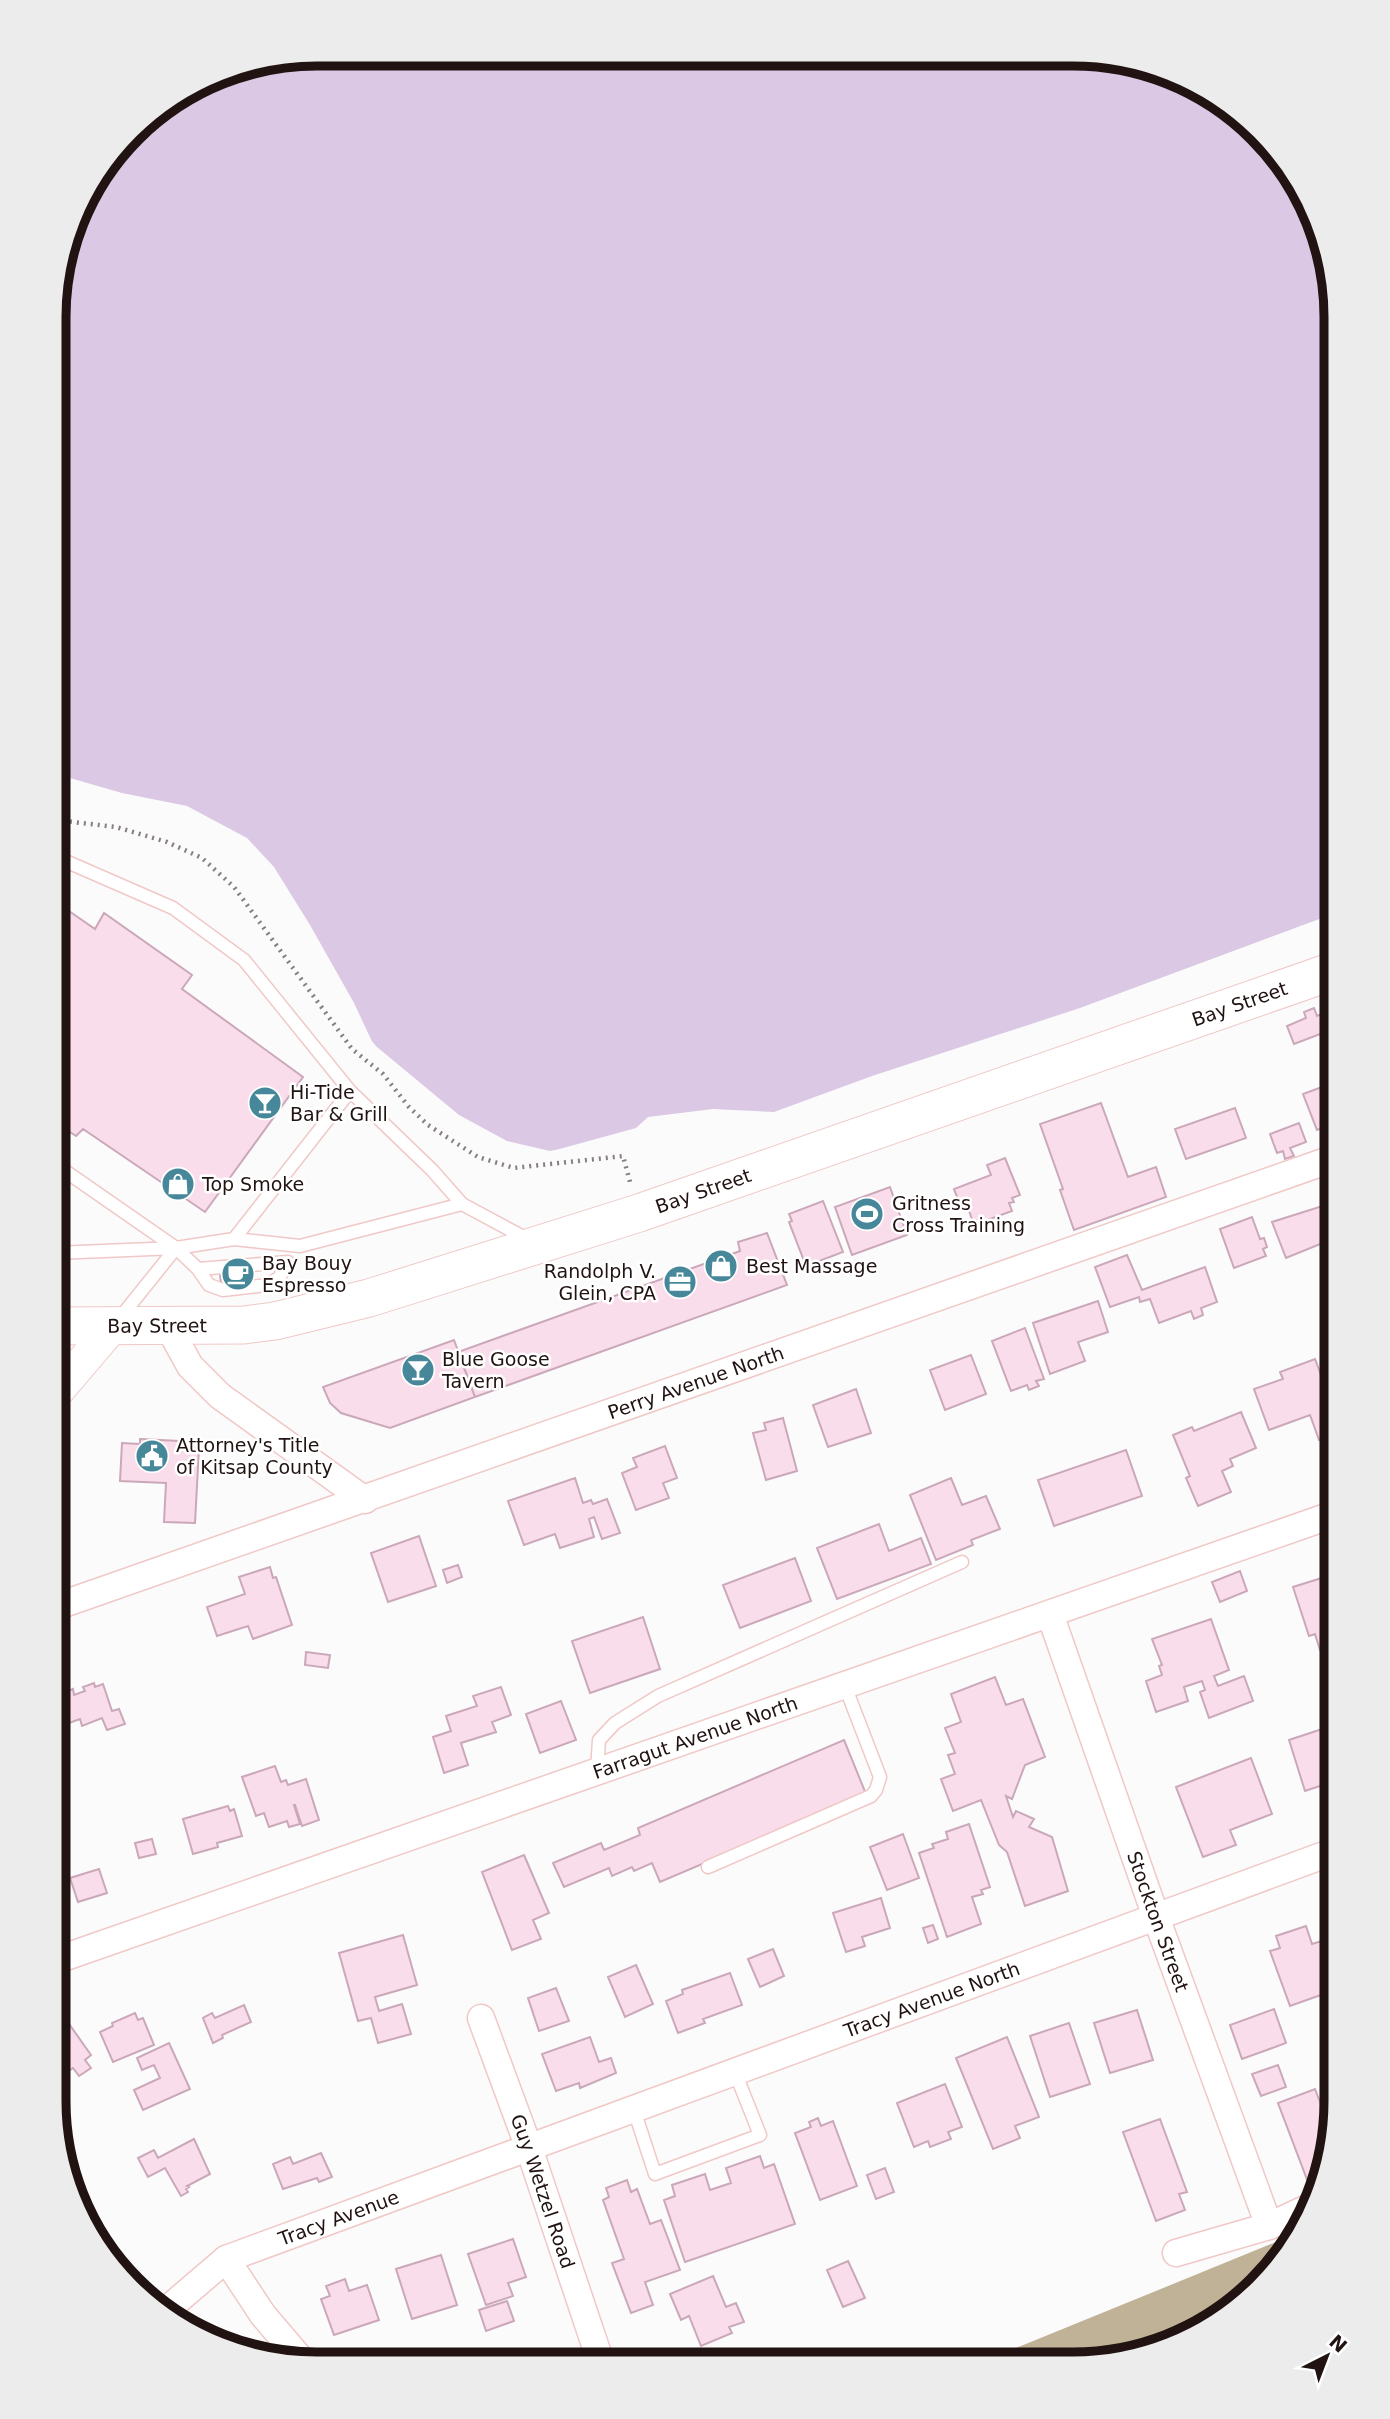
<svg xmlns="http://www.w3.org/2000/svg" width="1390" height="2419" font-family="'DejaVu Sans',sans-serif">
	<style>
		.forest { fill: #c0b296 }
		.water { fill: #dbc8e4 }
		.pier { fill: #fbfbfb }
		.building { fill: #faddeb; stroke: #cba8b9; stroke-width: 2 }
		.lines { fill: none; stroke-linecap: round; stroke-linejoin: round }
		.service-casing { stroke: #f0c8c7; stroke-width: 15 }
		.minor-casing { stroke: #f0c8c7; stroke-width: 29 }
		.tertiary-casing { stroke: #f0c8c7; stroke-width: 34 }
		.secondary-casing { stroke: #f0c8c7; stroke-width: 39 }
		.path { stroke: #867f7e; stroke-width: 4.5; stroke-dasharray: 2 5; stroke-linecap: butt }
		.service { stroke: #fff; stroke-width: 12 }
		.minor { stroke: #fff; stroke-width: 26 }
		.tertiary { stroke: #fff; stroke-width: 32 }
		.secondary { stroke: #fff; stroke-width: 37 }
		.labels { text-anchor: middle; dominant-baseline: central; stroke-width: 5; stroke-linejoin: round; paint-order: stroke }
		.street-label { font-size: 19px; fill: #201312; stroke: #fff }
		.poi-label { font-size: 19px; fill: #201312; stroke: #fff; text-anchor: start }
		.rim { fill: none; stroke: #201312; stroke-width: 9 }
	</style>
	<rect width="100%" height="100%" fill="#fbfbfb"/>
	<path class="forest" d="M 1298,2233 L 1281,2262 L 1232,2311 L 1157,2351 L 1072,2365 L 977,2364 Z"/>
	<path class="water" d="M 318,54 L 1123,59 L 1188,81 L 1246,119 L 1291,171 L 1322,233 L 1336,318 L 1336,913 L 947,1058 L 776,1116 L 727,1113 L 579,1146 L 550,1151 L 507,1141 L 459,1115 L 377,1047 L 341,1007 L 241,849 L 177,816 L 56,791 L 56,284 L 82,201 L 144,120 L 217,74 Z"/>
	<path class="pier" d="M 56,774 L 122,793 L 187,806 L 247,838 L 274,867 L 310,925 L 354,1003 L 377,1052 L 338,1009 L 303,949 L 239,852 L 176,819 L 56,795 Z
		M 1336,913 L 1336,916 L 948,1061 L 777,1119 L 727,1117 L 579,1150 L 545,1153 L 636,1128 L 648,1117 L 713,1109 L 774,1112 L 872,1076 L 1080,1008 Z"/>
	<path class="building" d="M 56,902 L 95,929 L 104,913 L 192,975 L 182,989 L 303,1077 L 205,1212 L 83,1129 L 76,1136 L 55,1122 Z
		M 1314,1008 L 1317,1016 L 1336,1008 L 1336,1028 L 1294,1044 L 1287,1026 L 1306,1018 L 1304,1012 Z
		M 1335,1077 L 1335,1123 L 1317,1130 L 1303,1094 L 1330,1084 L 1329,1080 Z
		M 1101,1103 L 1128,1177 L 1156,1167 L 1166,1197 L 1074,1230 L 1060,1190 L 1063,1189 L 1040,1124 Z
		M 1235,1108 L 1246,1138 L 1186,1159 L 1175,1129 Z
		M 1299,1123 L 1306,1142 L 1290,1148 L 1294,1156 L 1285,1159 L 1283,1151 L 1277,1153 L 1270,1134 Z
		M 1005,1158 L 1020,1195 L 1012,1198 L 1014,1202 L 1009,1203 L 1012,1211 L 974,1225 L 968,1208 L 962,1210 L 954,1189 L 991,1175 L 987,1165 Z
		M 890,1187 L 907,1235 L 852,1255 L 835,1207 Z
		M 823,1201 L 843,1252 L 806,1266 L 789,1222 L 792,1221 L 789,1214 Z
		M 1335,1202 L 1335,1238 L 1286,1258 L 1272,1222 Z
		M 1252,1217 L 1260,1239 L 1264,1238 L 1267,1247 L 1263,1249 L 1266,1256 L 1234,1268 L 1220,1229 Z
		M 767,1233 L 787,1285 L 475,1397 L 458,1352 L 740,1251 L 738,1242 Z
		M 1127,1255 L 1142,1290 L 1205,1267 L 1217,1302 L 1201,1308 L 1203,1315 L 1194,1319 L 1191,1311 L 1159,1323 L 1150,1299 L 1140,1302 L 1139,1297 L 1110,1307 L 1095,1267 Z
		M 245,1271 L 246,1284 L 221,1286 L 220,1273 Z
		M 1098,1301 L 1108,1332 L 1078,1342 L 1085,1361 L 1050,1374 L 1033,1323 Z
		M 1025,1328 L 1044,1379 L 1036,1381 L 1039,1386 L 1029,1390 L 1027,1385 L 1011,1391 L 992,1341 Z
		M 454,1340 L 475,1397 L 390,1428 L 341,1413 L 330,1403 L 323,1387 Z
		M 971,1355 L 986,1394 L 945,1410 L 930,1370 Z
		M 1315,1359 L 1329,1396 L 1335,1394 L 1335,1434 L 1319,1440 L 1310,1415 L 1269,1430 L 1254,1389 L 1283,1379 L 1280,1372 Z
		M 856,1389 L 871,1433 L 828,1447 L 813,1405 Z
		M 1241,1412 L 1256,1448 L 1230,1459 L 1233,1466 L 1222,1471 L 1231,1492 L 1198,1506 L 1186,1478 L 1190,1476 L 1173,1435 L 1192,1427 L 1194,1431 Z
		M 783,1418 L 797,1471 L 766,1480 L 753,1433 L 766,1430 L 764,1423 Z
		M 140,1439 L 179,1441 L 178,1447 L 199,1448 L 195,1523 L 164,1522 L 166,1483 L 120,1481 L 122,1443 L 140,1444 Z
		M 665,1446 L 677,1478 L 663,1483 L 669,1498 L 636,1510 L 622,1473 L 637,1467 L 633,1458 Z
		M 1126,1450 L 1142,1496 L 1054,1526 L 1038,1480 Z
		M 575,1478 L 583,1503 L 591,1500 L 593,1504 L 607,1499 L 620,1533 L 602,1539 L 594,1517 L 589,1519 L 594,1537 L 560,1548 L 555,1534 L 524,1545 L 508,1501 Z
		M 951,1478 L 962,1505 L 986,1496 L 1000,1529 L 971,1540 L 973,1545 L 936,1560 L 910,1495 Z
		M 879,1524 L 889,1551 L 921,1538 L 931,1564 L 837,1599 L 817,1548 Z
		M 419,1536 L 436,1586 L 388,1602 L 371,1553 Z
		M 795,1558 L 811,1601 L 740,1628 L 723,1585 Z
		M 458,1565 L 462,1577 L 447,1583 L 443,1570 Z
		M 270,1567 L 273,1578 L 276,1577 L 292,1625 L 253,1639 L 248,1626 L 217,1636 L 207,1607 L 245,1594 L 239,1577 Z
		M 1240,1571 L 1247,1591 L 1220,1602 L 1212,1582 Z
		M 1328,1576 L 1335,1599 L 1335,1645 L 1320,1650 L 1315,1634 L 1309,1636 L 1293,1587 Z
		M 643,1617 L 660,1669 L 590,1693 L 572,1641 Z
		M 1211,1619 L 1229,1670 L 1214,1676 L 1218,1686 L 1244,1676 L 1253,1701 L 1209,1718 L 1200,1692 L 1205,1690 L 1202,1681 L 1184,1687 L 1188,1701 L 1156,1712 L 1146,1681 L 1162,1675 L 1159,1666 L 1162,1665 L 1152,1639 Z
		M 306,1652 L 330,1655 L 328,1668 L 305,1665 Z
		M 995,1677 L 1006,1705 L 1023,1699 L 1045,1757 L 1025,1765 L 1012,1799 L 1006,1796 L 1013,1817 L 1016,1811 L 1034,1819 L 1029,1827 L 1052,1837 L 1068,1891 L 1025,1906 L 1007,1852 L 999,1845 L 981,1800 L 953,1811 L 941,1779 L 955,1774 L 948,1755 L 955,1753 L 945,1728 L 961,1722 L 951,1694 Z
		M 94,1683 L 95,1687 L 103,1684 L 112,1711 L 119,1709 L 125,1724 L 107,1730 L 102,1718 L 82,1726 L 80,1719 L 55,1728 L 55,1696 L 73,1689 L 74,1695 L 85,1691 L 83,1687 Z
		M 501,1687 L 511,1715 L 492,1722 L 496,1732 L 461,1743 L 468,1765 L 444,1773 L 433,1737 L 451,1731 L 446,1716 L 477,1706 L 473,1696 Z
		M 561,1701 L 576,1740 L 540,1753 L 526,1714 Z
		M 1322,1729 L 1335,1770 L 1335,1781 L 1305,1791 L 1289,1740 Z
		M 844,1740 L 866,1794 L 660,1882 L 652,1863 L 634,1871 L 632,1867 L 612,1876 L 609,1868 L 564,1887 L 553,1863 L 601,1843 L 604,1850 L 640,1835 L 638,1828 Z
		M 1251,1758 L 1272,1814 L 1230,1830 L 1236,1845 L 1203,1857 L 1176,1787 Z
		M 275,1766 L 281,1782 L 286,1780 L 288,1785 L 306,1779 L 319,1820 L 302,1826 L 295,1805 L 294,1805 L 300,1824 L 289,1827 L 287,1821 L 269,1827 L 264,1813 L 256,1816 L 242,1777 Z
		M 228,1806 L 230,1811 L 234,1809 L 242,1836 L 217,1843 L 218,1847 L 193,1854 L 183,1819 Z
		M 969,1824 L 990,1887 L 981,1890 L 983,1894 L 972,1897 L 981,1924 L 947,1937 L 919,1853 L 934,1848 L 932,1844 L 948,1839 L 946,1832 Z
		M 903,1834 L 919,1878 L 887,1890 L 870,1847 Z
		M 152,1839 L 156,1854 L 139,1858 L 135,1843 Z
		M 524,1855 L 549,1913 L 533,1920 L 541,1939 L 512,1950 L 482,1872 Z
		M 99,1869 L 107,1893 L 78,1902 L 70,1878 Z
		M 881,1898 L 890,1928 L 862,1937 L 865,1946 L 846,1952 L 833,1913 Z
		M 933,1925 L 938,1939 L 928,1943 L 923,1928 Z
		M 1306,1926 L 1312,1944 L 1325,1940 L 1327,1946 L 1335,1943 L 1335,1990 L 1290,2006 L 1270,1951 L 1280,1948 L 1276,1936 Z
		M 403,1935 L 417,1985 L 375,1997 L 379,2011 L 402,2004 L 411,2034 L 378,2043 L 371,2018 L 358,2021 L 339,1953 Z
		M 773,1949 L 784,1976 L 760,1987 L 748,1959 Z
		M 636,1965 L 653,2004 L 625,2017 L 608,1977 Z
		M 730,1973 L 742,2005 L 703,2019 L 705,2023 L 678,2033 L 666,2001 L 683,1994 L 682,1990 Z
		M 556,1988 L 569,2021 L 539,2031 L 528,1998 Z
		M 244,2005 L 251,2022 L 222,2035 L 223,2038 L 213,2043 L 203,2018 L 212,2013 L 215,2018 Z
		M 1274,2009 L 1286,2043 L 1242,2059 L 1230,2025 Z
		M 1137,2010 L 1153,2060 L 1110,2073 L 1094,2023 Z
		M 135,2013 L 138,2020 L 143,2018 L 154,2045 L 113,2062 L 100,2032 L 113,2026 L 112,2023 Z
		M 56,2020 L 60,2026 L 67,2021 L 91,2055 L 85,2060 L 91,2068 L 79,2076 L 73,2068 L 63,2075 L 54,2063 Z
		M 1069,2023 L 1090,2084 L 1050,2097 L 1030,2036 Z
		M 590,2037 L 599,2062 L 611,2058 L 616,2073 L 580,2088 L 579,2083 L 556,2091 L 542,2054 Z
		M 1007,2037 L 1039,2117 L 1015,2126 L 1020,2138 L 993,2149 L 956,2058 Z
		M 169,2043 L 190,2089 L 143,2110 L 134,2090 L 160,2078 L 154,2065 L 142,2070 L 137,2058 Z
		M 1278,2065 L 1286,2087 L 1261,2096 L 1252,2074 Z
		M 945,2084 L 962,2127 L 948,2132 L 951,2139 L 930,2147 L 928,2141 L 914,2147 L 897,2103 Z
		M 1315,2089 L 1332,2133 L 1319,2186 L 1311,2190 L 1278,2103 Z
		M 818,2118 L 821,2126 L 833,2121 L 857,2186 L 820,2200 L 795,2133 L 811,2127 L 809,2122 Z
		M 1160,2119 L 1187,2192 L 1179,2194 L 1185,2210 L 1156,2221 L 1123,2132 Z
		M 194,2139 L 210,2174 L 187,2186 L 189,2187 L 186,2189 L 188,2192 L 181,2196 L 165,2168 L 148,2177 L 138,2158 L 154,2150 L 158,2158 Z
		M 321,2153 L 332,2177 L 319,2182 L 317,2178 L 283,2189 L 273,2164 L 290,2157 L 293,2164 Z
		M 760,2156 L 764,2168 L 774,2164 L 795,2224 L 685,2262 L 664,2200 L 675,2196 L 672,2185 L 705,2174 L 710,2190 L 731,2183 L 726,2168 Z
		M 885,2168 L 894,2192 L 876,2199 L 867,2175 Z
		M 627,2180 L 631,2192 L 637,2189 L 650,2224 L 661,2220 L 680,2270 L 645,2282 L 653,2305 L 631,2313 L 612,2263 L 624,2259 L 603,2200 L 609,2197 L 606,2188 Z
		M 513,2239 L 526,2277 L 508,2283 L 513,2296 L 486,2305 L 468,2254 Z
		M 441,2255 L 457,2305 L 412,2319 L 396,2269 Z
		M 848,2261 L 865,2298 L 843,2307 L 827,2270 Z
		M 713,2276 L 726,2307 L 736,2303 L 744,2322 L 729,2327 L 732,2333 L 701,2346 L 689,2316 L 681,2320 L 670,2294 Z
		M 345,2279 L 349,2291 L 367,2285 L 379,2320 L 334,2335 L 321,2299 L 330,2296 L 326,2286 Z
		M 507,2301 L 514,2321 L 486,2331 L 479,2310 Z"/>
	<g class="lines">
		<defs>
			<path id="service" d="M 56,857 L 173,908 L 244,960 L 350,1091 L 432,1170 L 462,1204
				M 350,1091 L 234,1239 L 300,1246 L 462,1204 L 529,1240
				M 55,1164 L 176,1248
				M 55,1253 L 176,1248 L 198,1269 L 209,1285 L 223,1290 L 267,1285 L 279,1278 L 288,1262
				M 198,1269 L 288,1262
				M 119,1319 L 176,1248 L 234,1239
				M 597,1771 L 599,1740 L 615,1723 L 658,1696 L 962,1562
				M 708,1867 L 871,1796 L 876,1790 L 880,1777 L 845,1686
				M 634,2110 L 655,2174 L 760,2135 L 735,2072"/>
			<g id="minor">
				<path d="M 168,1326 L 190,1366 L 220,1396 L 365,1500"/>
				<path id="s1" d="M 55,1607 L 1335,1158"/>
				<path id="s2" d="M 1050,1614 L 1156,1917 L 1269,2226"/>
				<path id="s3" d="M 54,1961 L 1335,1514"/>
				<path id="s4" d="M 481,2018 L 529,2148 L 601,2363"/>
				<path d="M 1176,2253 L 1269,2226 L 1314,2205"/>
				<path d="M 226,2259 L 263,2315 L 303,2362"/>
				<path id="s5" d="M 163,2313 L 226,2259 L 1335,1851"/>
			</g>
			<path id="tertiary" d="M 55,1394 L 113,1326"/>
			<g id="secondary">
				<path id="s6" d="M 55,1326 L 244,1325 L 275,1321 L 369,1298 L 639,1213 L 1336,970"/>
			</g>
		</defs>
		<use href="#service" class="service-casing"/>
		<use href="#minor" class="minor-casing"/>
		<use href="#tertiary" class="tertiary-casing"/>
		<use href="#secondary" class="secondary-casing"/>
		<path class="path" d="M 56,820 L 116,827 L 167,842 L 202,858 L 234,887 L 352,1049 L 383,1074 L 409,1107 L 428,1125 L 478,1157 L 514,1168 L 623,1156 L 630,1182"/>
		<use href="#service" class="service"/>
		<use href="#minor" class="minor"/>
		<use href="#tertiary" class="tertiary"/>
		<use href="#secondary" class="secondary"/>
	</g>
	<defs>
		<symbol id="bar-disc" viewBox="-11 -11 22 22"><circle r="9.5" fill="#46889a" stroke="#fff"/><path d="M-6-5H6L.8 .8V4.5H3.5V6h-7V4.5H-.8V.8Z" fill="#fff"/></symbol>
		<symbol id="shop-disc" viewBox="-11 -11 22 22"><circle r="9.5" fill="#46889a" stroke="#fff"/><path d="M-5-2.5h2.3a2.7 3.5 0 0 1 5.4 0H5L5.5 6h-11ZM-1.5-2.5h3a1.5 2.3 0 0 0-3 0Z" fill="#fff"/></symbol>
		<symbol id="stadium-disc" viewBox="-11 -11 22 22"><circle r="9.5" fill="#46889a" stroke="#fff"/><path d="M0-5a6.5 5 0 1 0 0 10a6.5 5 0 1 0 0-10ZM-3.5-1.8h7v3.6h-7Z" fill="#fff"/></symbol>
		<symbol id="cafe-disc" viewBox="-11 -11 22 22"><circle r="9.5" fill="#46889a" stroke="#fff"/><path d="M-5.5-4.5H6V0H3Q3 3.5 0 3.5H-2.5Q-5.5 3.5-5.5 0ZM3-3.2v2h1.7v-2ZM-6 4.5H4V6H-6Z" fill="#fff"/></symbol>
		<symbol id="office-disc" viewBox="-11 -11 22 22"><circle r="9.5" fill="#46889a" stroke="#fff"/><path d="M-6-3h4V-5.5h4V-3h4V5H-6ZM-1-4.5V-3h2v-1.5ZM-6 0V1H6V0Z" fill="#fff"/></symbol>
		<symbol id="civic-disc" viewBox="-11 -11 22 22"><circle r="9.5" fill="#46889a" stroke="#fff"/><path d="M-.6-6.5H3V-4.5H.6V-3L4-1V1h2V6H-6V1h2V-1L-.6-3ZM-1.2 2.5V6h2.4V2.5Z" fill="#fff"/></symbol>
	</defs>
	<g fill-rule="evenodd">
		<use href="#bar-disc" x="246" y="1084" width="38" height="38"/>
		<use href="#shop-disc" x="159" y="1165" width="38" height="38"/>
		<use href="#stadium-disc" x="848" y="1195" width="38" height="38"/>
		<use href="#shop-disc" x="702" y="1247" width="38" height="38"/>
		<use href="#cafe-disc" x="219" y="1255" width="38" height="38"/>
		<use href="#office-disc" x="661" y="1263" width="38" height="38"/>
		<use href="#bar-disc" x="399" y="1351" width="38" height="38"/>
		<use href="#civic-disc" x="133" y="1437" width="38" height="38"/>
	</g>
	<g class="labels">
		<g class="street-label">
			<text stroke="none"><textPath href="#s6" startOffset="1236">Bay Street</textPath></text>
			<text stroke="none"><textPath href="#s6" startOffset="668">Bay Street</textPath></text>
			<text stroke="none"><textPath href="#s6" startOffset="102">Bay Street</textPath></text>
			<text stroke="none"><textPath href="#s1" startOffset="679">Perry Avenue North</textPath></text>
			<text stroke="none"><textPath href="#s3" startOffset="679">Farragut Avenue North</textPath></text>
			<text stroke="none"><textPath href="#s2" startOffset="326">Stockton Street</textPath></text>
			<text stroke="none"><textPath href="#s5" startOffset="835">Tracy Avenue North</textPath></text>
			<text stroke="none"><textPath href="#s4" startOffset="184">Guy Wetzel Road</textPath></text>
			<text stroke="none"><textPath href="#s5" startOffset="203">Tracy Avenue</textPath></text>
		</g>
		<g class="poi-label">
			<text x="290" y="1092">Hi-Tide<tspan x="290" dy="22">Bar &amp; Grill</tspan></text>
			<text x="202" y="1184">Top Smoke</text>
			<text x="892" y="1203">Gritness<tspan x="892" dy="22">Cross Training</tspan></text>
			<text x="262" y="1263">Bay Bouy<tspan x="262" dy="22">Espresso</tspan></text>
			<text x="746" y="1266">Best Massage</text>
			<text x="656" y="1271" text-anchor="end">Randolph V.<tspan x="656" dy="22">Glein, CPA</tspan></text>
			<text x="442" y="1359">Blue Goose<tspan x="442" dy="22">Tavern</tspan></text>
			<text x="176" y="1445">Attorney's Title<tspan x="176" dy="22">of Kitsap County</tspan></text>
		</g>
	</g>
	<path d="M0 0H1390V2419H0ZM317 66H1073A251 251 0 0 1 1324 317V2101A251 251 0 0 1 1073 2352H317A251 251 0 0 1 66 2101V317A251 251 0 0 1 317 66Z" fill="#edecec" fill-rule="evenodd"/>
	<path class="rim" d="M317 66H1073A251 251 0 0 1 1324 317V2101A251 251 0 0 1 1073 2352H317A251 251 0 0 1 66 2101V317A251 251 0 0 1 317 66Z"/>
	<g transform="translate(1327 2356) rotate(42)" stroke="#ffffff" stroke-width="5" paint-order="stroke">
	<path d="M0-5L12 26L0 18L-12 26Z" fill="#201312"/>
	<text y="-10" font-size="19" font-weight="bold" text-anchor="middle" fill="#201312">N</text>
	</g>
</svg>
